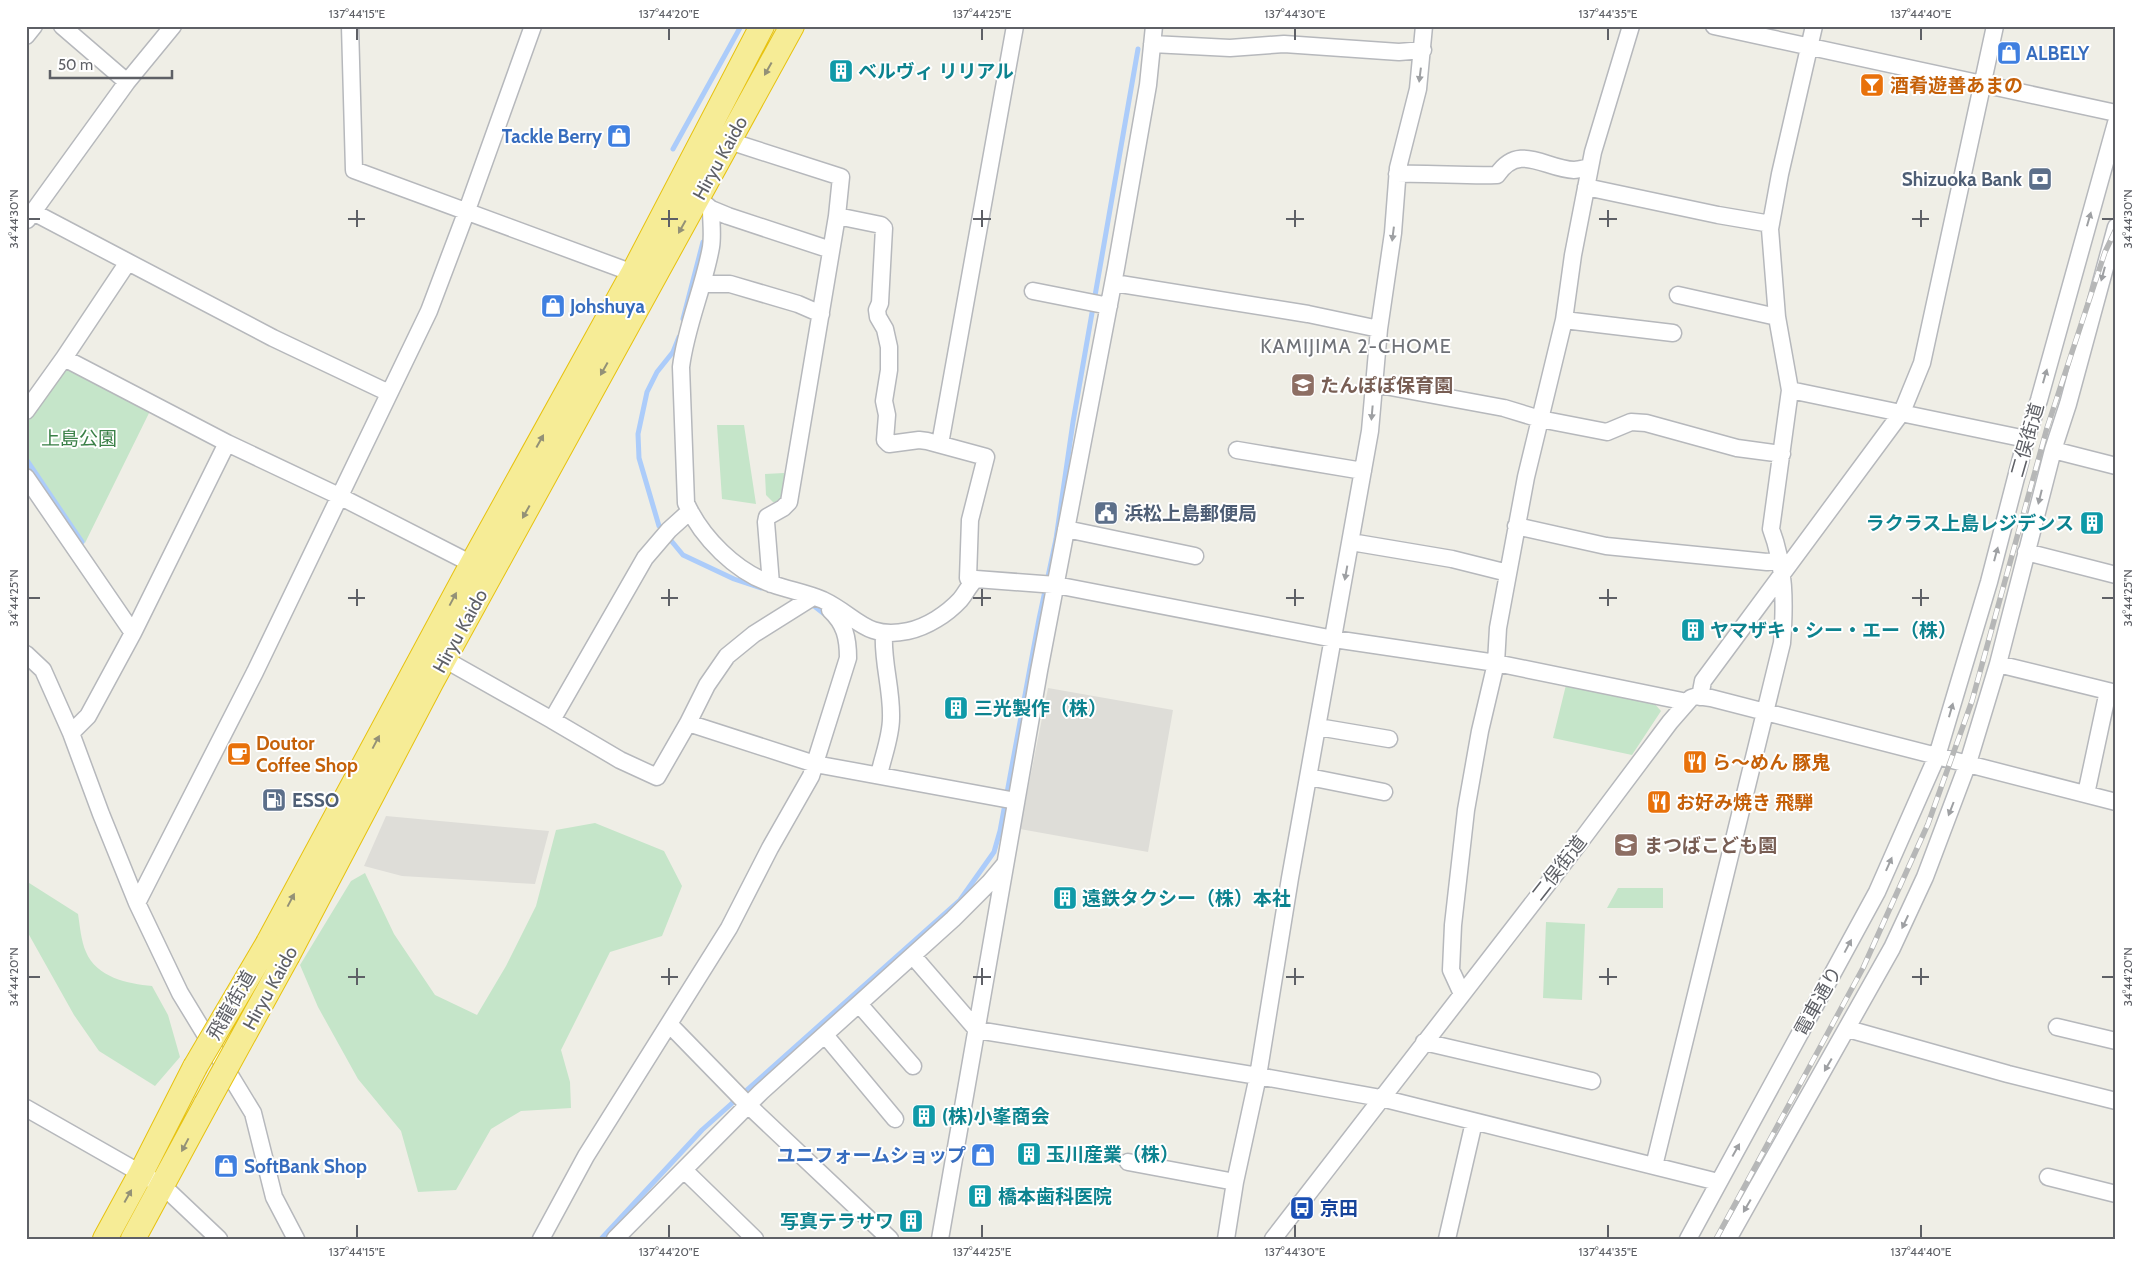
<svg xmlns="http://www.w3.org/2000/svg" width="2142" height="1265" font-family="Cabin,'Noto Sans JP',sans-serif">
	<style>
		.industrial { fill: #deddd8 }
		.green { fill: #c5e5c9 }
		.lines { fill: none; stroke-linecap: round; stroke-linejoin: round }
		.stream { stroke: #acccfa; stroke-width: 5 }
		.minor-casing { stroke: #b6b8bc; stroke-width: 19 }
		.highway-casing { stroke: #e7c20f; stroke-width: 26 }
		.minor { stroke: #fff; stroke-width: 16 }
		.highway { stroke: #f6ec96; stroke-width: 24 }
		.rail-casing { stroke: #b6b7b7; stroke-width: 5.5 }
		.rail { stroke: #fff; stroke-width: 4; stroke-dasharray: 11; stroke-linecap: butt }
		.highway-bridge-casing { stroke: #e7c20f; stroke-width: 26; stroke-linecap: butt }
		.highway-bridge { stroke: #f6ec96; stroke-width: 24 }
		.oneway { fill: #939177 }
		.oneway2 { fill: #9ea0a3 }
		.ticks { fill: none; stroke: #5e6066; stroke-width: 2 }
		.labels { text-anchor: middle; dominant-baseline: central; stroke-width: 4; stroke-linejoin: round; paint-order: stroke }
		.shop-label { font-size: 19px; font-weight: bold; fill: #366cbe; stroke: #fff; text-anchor: start }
		.culture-label { font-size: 19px; font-weight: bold; fill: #0d838f; stroke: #fff; text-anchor: start }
		.food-label { font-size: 19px; font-weight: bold; fill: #c56008; stroke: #fff; text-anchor: start }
		.street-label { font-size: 19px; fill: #5e6066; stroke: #fff }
		.service-label { font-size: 19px; font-weight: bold; fill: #4e5e75; stroke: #fff; text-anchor: start }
		.education-label { font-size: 19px; font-weight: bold; fill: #785e54; stroke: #fff; text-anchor: start }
		.park-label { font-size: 19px; fill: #3a8047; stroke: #fff }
		.transit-label { font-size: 19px; font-weight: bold; fill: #164399; stroke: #fff; text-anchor: start }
		.neighbourhood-label { font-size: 20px; letter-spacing: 1px; fill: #6f7278; stroke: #fff }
		.neatline { fill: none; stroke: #5e6066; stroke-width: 2 }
		.ticks-label { font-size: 12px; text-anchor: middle; fill: #5e6066 }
	</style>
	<rect width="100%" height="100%" fill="#efeee6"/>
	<path class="industrial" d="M 1048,688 L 1173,710 L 1148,852 L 1020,829 Z
		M 386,816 L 549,831 L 535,884 L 402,876 L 364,866 Z"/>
	<path class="green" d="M 71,369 L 150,411 L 85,543 L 26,462 L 26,425 L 61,370 Z
		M 717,425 L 744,425 L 756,504 L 722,499 Z
		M 784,473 L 786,490 L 782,502 L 773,502 L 766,495 L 765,474 Z
		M 1566,685 L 1653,702 L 1661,711 L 1632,755 L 1553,738 Z
		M 595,823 L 664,851 L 682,886 L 662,936 L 610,952 L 561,1050 L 570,1082 L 571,1108 L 521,1111 L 491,1129 L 456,1190 L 418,1192 L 401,1131 L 358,1079 L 318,1007 L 300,965 L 351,881 L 365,873 L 394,934 L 435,995 L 477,1015 L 506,966 L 536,906 L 556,830 Z
		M 26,881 L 78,914 C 80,926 81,941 86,952 C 96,977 128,984 152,986 L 168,1015 L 180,1057 L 155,1086 L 99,1051 L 74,1015 L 28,933 L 26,927 Z
		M 1618,888 L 1663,888 L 1663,908 L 1607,908 Z
		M 1546,922 L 1585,924 L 1582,1000 L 1543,998 Z"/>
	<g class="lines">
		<path class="stream" d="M 673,149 L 741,26
			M 683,319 L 703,242
			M 679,337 L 673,352 L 657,372 L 647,392 L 638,434 L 639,458 L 659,526 L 683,555 L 734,579 L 761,588
			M 26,459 L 82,542
			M 814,606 L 827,616
			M 601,1239 L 702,1130 L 960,900 L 994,852 L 1000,831 L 1039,619 L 1056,539 L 1073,422 L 1138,49"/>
		<defs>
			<path id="minor" d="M 62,26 L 127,82
				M 350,26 L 354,170 L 633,273
				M 1714,26 L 2116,113
				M 26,36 L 34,26
				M 1152,44 L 1230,48 L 1284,44 L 1399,52 L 1423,50
				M 729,141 L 841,177 L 837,216 L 789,502 L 783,508 L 767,517 L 766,522 L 771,584
				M 1397,174 C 1431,173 1463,176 1497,175 C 1519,142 1545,169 1574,170 C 1579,170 1585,168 1590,167
				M 1586,187 L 1718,215 L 1771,224
				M 698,198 L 711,209 C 711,221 713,235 711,247 C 704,287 686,326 681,367 L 686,503 C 702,538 736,572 772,584 C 789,590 807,593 823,600 C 857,616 865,640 908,631 C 927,627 947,614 960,600 C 966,593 969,585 976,579 L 1056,585 L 1334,639 L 1496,663 L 1687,702
				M 711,209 L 728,216 L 831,250
				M 33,212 L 127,82 L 173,26
				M 837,216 L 881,225 L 884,228 L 880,303 L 877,310 L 878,317 L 885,329 L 889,347 L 889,370 L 884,401 L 887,415 L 885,440 L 889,444 L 919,440 L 927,441 L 986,457 L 970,520 L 968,578 L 971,584
				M 27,220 L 33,212 L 128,262
				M 1114,283 L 1308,314 L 1379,329
				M 703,284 L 730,284 L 798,304 L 821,314
				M 1033,291 L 1109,306
				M 1678,295 L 1777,317
				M 1564,320 L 1673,333
				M 64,358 L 128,262 L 273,338 L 389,393
				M 1374,384 L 1504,408 L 1540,419 L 1607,432 L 1631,422 L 1646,423 L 1737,448 L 1782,454
				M 1790,390 L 2026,439
				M 26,411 L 64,358 L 227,443
				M 940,444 L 1015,26
				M 1237,450 L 1363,471
				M 2053,450 L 2116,466
				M 26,477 L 133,633 L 227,443 L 339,496 L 472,564
				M 1516,526 L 1606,546 L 1767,562 L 1781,560
				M 1066,529 L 1195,556
				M 1351,542 L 1452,559 L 1508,573
				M 2026,552 L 2116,575
				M 26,654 L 43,670 L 71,733 L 101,814 L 137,903 L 180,993 L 253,1113 L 274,1197 L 296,1239
				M 444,659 L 552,720 L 645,558 L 669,530 L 690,511
				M 1998,664 L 2116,693
				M 1700,697 L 1703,681 L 1902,412 L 1922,363 L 1995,26
				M 552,720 L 620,760 L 657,777 L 688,723 L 707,685 L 727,656 L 754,634 L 813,597
				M 688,723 L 815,764 L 1016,801
				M 1318,727 L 1389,739
				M 71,733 L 88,716 L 133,633
				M 879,775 C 883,756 891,737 891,718 C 892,689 882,661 884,633
				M 1309,777 L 1384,792
				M 2086,794 L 2108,691
				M 137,903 L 255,672 L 429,311 L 466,213 L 533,26
				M 913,956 L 977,1030 L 1258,1076 L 1381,1098 L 1718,1182
				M 1462,994 L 1451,970 L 1453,925 L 1466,810 L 1480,731 L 1496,663 L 1498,628 L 1518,520 L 1526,477 L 1564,320 L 1573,255 L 1593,152 L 1631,26
				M 859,1004 L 913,1066
				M 670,1025 L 748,1105 L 890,1239
				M 2057,1027 L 2116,1041
				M 1848,1029 L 2008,1074 L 2116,1101
				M 825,1035 L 895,1119
				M 1424,1042 L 1592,1081
				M 26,1108 L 163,1186 L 219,1239
				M 1128,1162 L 1235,1182
				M 1654,1166 L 1782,643 C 1785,604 1785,566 1771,529 L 1790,390 L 1777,317 L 1770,229 L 1780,174 L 1814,26
				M 684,1170 L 755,1239
				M 2048,1177 L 2116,1194
				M 541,1239 L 586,1156 L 729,928 L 770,848 L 811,776 L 848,658 C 848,638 845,624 830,610
				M 615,1239 L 761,1092 L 953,919 L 989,883 L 1004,865
				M 940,1239 L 1039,671 L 1116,268 L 1148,85 L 1154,26
				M 1226,1239 L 1235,1182 L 1258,1076 L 1290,878 L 1370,431 L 1379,329 L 1393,233 L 1398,168 L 1418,89 L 1424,26
				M 1273,1239 L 1580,842 L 1670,722 L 1691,698 L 1697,696 L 1711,698 L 2116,802
				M 1447,1239 L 1474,1122
				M 1688,1239 L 1877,892 L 1937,756 L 1989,582 L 2026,439 L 2039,400 L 2116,123
				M 1728,1239 L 1892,948 L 1925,877 L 1968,763 L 1998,664 L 2053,450 L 2068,404 L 2116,227"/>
			<path id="highway" d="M 268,943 L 472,564 L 633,273 L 762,26
				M 288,955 L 432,681 L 792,26
				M 105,1239 L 141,1173 L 195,1067
				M 133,1239 L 206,1104"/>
		</defs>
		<use href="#minor" class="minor-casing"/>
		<use href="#highway" class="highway-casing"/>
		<use href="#minor" class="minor"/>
		<use href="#highway" class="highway"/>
		<defs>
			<path id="rail" d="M 1716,1239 L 1863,968 L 1928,824 L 1972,701 L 2047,428 L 2105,252 L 2116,229"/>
		</defs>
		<use href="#rail" class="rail-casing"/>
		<use href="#rail" class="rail"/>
		<defs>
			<path id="highway-bridge" d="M 195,1067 L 268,943
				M 206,1104 L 288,955"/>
		</defs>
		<use href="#highway-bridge" class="highway-bridge-casing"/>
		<use href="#highway-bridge" class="highway-bridge"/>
	</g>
	<defs><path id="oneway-solid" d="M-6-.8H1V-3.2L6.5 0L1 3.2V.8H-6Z" transform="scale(1.25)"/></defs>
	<g class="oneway">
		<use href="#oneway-solid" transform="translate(768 69) rotate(119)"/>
		<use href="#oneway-solid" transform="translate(682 227) rotate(119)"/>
		<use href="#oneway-solid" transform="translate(604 369) rotate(119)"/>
		<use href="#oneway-solid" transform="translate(540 441) rotate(-61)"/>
		<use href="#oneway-solid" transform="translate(526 512) rotate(119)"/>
		<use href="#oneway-solid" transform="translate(453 599) rotate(-62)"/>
		<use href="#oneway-solid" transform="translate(376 742) rotate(-62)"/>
		<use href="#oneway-solid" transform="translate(291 900) rotate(-62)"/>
		<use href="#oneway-solid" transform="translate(185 1145) rotate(118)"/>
		<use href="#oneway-solid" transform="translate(128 1196) rotate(-61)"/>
	</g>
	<g class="oneway2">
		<use href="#oneway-solid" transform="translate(1420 75) rotate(97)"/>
		<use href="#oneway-solid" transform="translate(2089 219) rotate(-74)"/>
		<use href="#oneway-solid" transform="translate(1393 234) rotate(97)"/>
		<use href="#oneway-solid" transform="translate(2103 274) rotate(105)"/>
		<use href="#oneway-solid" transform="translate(2045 376) rotate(-74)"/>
		<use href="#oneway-solid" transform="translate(1372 413) rotate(95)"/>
		<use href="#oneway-solid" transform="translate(2040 497) rotate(104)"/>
		<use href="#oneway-solid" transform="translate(1996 554) rotate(-75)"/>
		<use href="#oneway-solid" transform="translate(1346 573) rotate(100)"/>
		<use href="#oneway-solid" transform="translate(1951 710) rotate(-74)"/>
		<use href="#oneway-solid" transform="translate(1951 809) rotate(111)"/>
		<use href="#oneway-solid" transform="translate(1889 864) rotate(-66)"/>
		<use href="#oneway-solid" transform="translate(1905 922) rotate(115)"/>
		<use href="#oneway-solid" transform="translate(1848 946) rotate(-62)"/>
		<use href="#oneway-solid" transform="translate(1828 1065) rotate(120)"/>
		<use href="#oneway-solid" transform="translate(1736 1150) rotate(-61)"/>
		<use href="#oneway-solid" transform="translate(1747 1206) rotate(120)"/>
	</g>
	<path class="ticks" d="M 357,28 L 357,40M 669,28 L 669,40M 982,28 L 982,40M 1295,28 L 1295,40M 1608,28 L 1608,40M 1921,28 L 1921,40M 357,210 L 357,227M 669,210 L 669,227M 982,210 L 982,227M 1295,210 L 1295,227M 1608,210 L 1608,227M 1921,210 L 1921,227M 28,219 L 40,219M 348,219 L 365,219M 661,219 L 678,219M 973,219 L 991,219M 1286,219 L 1304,219M 1599,219 L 1617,219M 1912,219 L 1929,219M 2102,219 L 2114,219M 357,589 L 357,606M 669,589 L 669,606M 982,589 L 982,606M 1295,589 L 1295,606M 1608,589 L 1608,606M 1921,589 L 1921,606M 28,598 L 40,598M 348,598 L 365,598M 661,598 L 678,598M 973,598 L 991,598M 1286,598 L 1304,598M 1599,598 L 1617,598M 1912,598 L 1929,598M 2102,598 L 2114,598M 357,968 L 357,985M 669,968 L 669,985M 982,968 L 982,985M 1295,968 L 1295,985M 1608,968 L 1608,985M 1921,968 L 1921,985M 28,977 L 40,977M 348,977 L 365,977M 661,977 L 678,977M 973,977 L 991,977M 1286,977 L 1304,977M 1599,977 L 1617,977M 1912,977 L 1929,977M 2102,977 L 2114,977M 357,1225 L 357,1238M 669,1225 L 669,1238M 982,1225 L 982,1238M 1295,1225 L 1295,1238M 1608,1225 L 1608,1238M 1921,1225 L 1921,1238"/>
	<defs>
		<symbol id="shop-square" viewBox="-11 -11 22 22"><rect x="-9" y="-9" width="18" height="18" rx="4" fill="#3f7fe0" stroke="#fff"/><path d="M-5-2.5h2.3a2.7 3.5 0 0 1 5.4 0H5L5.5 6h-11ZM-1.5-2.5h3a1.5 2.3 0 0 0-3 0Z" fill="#fff"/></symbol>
		<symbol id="building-square" viewBox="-11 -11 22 22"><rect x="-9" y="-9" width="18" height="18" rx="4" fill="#0f9aa8" stroke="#fff"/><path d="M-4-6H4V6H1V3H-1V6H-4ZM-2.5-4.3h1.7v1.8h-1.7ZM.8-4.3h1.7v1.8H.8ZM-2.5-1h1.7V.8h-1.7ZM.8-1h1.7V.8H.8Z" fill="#fff"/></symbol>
		<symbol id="bar-square" viewBox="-11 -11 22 22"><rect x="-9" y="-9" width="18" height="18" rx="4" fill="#e8710a" stroke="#fff"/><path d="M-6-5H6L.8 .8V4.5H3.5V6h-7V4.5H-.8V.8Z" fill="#fff"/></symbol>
		<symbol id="bank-square" viewBox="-11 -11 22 22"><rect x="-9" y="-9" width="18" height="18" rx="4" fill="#5c6f8a" stroke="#fff"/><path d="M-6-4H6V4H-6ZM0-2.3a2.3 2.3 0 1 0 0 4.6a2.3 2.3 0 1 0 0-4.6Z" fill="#fff"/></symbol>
		<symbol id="school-square" viewBox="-11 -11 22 22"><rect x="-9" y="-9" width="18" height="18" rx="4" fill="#8d6e63" stroke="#fff"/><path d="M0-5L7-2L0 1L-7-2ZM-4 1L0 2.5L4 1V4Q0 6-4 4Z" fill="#fff"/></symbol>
		<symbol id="civic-square" viewBox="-11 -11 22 22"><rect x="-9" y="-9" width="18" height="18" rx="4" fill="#5c6f8a" stroke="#fff"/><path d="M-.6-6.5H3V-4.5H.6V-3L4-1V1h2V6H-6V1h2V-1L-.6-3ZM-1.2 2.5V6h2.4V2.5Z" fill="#fff"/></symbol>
		<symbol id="cafe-square" viewBox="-11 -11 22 22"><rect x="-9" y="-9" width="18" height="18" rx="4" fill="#e8710a" stroke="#fff"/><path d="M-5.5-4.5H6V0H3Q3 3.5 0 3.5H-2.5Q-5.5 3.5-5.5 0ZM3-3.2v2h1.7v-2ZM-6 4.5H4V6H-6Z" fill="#fff"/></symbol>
		<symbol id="restaurant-square" viewBox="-11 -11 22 22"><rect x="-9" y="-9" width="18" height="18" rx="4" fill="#e8710a" stroke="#fff"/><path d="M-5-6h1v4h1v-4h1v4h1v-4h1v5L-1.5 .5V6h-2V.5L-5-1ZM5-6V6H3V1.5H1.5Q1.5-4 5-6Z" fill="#fff"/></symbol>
		<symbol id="fuel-square" viewBox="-11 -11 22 22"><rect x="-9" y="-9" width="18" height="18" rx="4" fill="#5c6f8a" stroke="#fff"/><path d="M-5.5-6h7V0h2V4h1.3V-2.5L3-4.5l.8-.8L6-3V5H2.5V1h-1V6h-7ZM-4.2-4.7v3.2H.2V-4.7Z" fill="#fff"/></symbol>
		<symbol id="bus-square" viewBox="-11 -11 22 22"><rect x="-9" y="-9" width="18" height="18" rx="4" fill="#1a4fb4" stroke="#fff"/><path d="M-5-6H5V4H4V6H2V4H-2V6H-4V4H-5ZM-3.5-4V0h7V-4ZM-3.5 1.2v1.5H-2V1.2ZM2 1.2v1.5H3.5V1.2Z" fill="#fff"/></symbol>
	</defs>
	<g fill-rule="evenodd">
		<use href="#shop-square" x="1995" y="39" width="28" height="28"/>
		<use href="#building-square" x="827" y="57" width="28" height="28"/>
		<use href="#bar-square" x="1858" y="71" width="28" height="28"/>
		<use href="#shop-square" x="605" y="122" width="28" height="28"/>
		<use href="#bank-square" x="2026" y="165" width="28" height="28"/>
		<use href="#shop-square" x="539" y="292" width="28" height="28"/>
		<use href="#school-square" x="1289" y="371" width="28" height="28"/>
		<use href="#civic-square" x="1092" y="499" width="28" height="28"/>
		<use href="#building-square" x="2078" y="509" width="28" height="28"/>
		<use href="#building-square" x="1679" y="616" width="28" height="28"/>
		<use href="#building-square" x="942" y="694" width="28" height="28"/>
		<use href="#cafe-square" x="225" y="740" width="28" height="28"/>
		<use href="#restaurant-square" x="1681" y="748" width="28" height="28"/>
		<use href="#fuel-square" x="260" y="786" width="28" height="28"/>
		<use href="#restaurant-square" x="1645" y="788" width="28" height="28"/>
		<use href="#school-square" x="1612" y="831" width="28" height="28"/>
		<use href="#building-square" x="1051" y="884" width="28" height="28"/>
		<use href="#building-square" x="910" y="1102" width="28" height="28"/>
		<use href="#building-square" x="1015" y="1140" width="28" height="28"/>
		<use href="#shop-square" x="969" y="1141" width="28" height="28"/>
		<use href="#shop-square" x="212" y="1152" width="28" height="28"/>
		<use href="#building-square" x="966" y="1182" width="28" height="28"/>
		<use href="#bus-square" x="1288" y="1194" width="28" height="28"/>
		<use href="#building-square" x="897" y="1207" width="28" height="28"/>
	</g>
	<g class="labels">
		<g class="shop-label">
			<text x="2026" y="53">ALBELY</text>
			<text x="602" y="136" text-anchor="end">Tackle Berry</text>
			<text x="570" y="306">Johshuya</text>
			<text x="966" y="1155" text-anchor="end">ユニフォームショップ</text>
			<text x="244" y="1166">SoftBank Shop</text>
		</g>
		<g class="culture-label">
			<text x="858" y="71">ベルヴィ リリアル</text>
			<text x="2074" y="523" text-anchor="end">ラクラス上島レジデンス</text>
			<text x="1710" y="630">ヤマザキ・シー・エー（株）</text>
			<text x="974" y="708">三光製作（株）</text>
			<text x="1082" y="898">遠鉄タクシー（株）本社</text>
			<text x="942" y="1116">(株)小峯商会</text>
			<text x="1046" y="1154">玉川産業（株）</text>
			<text x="998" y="1196">橋本歯科医院</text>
			<text x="894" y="1221" text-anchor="end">写真テラサワ</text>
		</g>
		<g class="food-label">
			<text x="1890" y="85">酒肴遊善あまの</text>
			<text x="256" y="743">Doutor<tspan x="256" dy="22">Coffee Shop</tspan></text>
			<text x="1712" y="762">ら～めん 豚鬼</text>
			<text x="1676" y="802">お好み焼き 飛騨</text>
		</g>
		<g class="street-label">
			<text transform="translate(720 158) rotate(-61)">Hiryu Kaido</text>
			<text transform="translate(2027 440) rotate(-74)">二俣街道</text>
			<text transform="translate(460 631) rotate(-61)">Hiryu Kaido</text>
			<text transform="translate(1559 868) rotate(-52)">二俣街道</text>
			<text transform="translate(270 988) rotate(-61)">Hiryu Kaido</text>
			<text transform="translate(1818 1001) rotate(-61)">電車通り</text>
			<text transform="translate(231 1005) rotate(-60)">飛龍街道</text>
		</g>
		<g class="service-label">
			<text x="2022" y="179" text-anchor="end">Shizuoka Bank</text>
			<text x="1124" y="513">浜松上島郵便局</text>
			<text x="292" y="800">ESSO</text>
		</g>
		<g class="education-label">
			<text x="1320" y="385">たんぽぽ保育園</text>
			<text x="1644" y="845">まつばこども園</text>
		</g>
		<g class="park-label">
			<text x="79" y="438">上島公園</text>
		</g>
		<g class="transit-label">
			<text x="1320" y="1208">京田</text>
		</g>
		<g class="neighbourhood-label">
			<text x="1356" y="346">KAMIJIMA 2-CHOME</text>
		</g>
	</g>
	<rect width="2142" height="1265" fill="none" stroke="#ffffff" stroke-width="55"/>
	<path d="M50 70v8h122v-8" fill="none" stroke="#5e6066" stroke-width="2.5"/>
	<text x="58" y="70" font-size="15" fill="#5e6066" stroke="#ffffff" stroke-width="4" paint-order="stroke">50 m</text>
	<rect x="28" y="28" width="2086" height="1210" class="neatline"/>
	<g class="ticks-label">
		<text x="357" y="18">137°44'15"E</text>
		<text x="669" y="18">137°44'20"E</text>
		<text x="982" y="18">137°44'25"E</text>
		<text x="1295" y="18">137°44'30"E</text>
		<text x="1608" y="18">137°44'35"E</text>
		<text x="1921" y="18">137°44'40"E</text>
		<text transform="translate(14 219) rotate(-90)" y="4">34°44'30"N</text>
		<text transform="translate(2128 219) rotate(-90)" y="4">34°44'30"N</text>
		<text transform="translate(14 598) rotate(-90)" y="4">34°44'25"N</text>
		<text transform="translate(2128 598) rotate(-90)" y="4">34°44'25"N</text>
		<text transform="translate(14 977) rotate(-90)" y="4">34°44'20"N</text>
		<text transform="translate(2128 977) rotate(-90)" y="4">34°44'20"N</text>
		<text x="357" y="1256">137°44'15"E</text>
		<text x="669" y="1256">137°44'20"E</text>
		<text x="982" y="1256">137°44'25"E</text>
		<text x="1295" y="1256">137°44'30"E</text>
		<text x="1608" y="1256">137°44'35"E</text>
		<text x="1921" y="1256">137°44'40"E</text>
	</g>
</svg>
